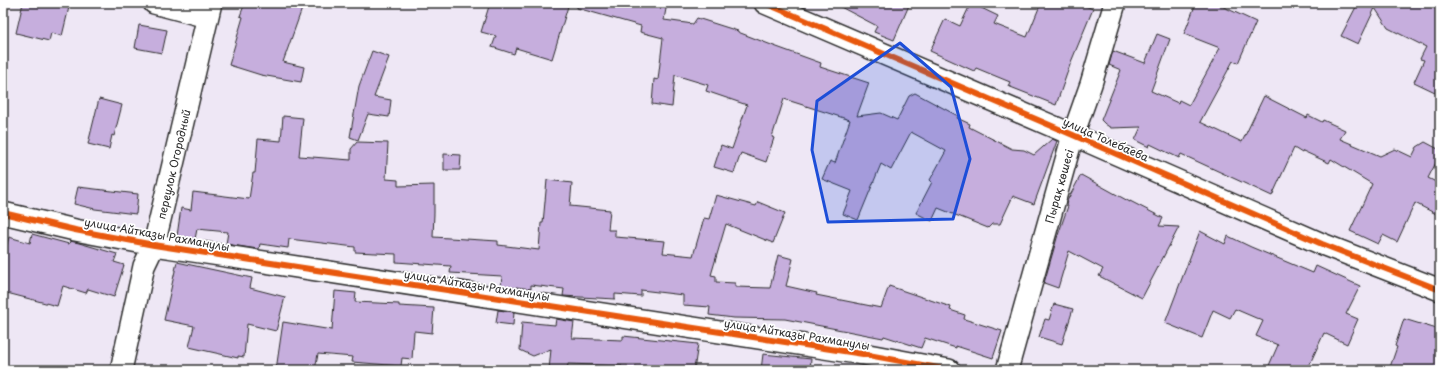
<svg xmlns="http://www.w3.org/2000/svg" width="1443" height="373" font-family="'Playpen Sans',sans-serif">
	<style>
		.building { fill: #c6aedd; stroke: #2b2b2b }
		.lines { fill: none; stroke-linecap: round; stroke-linejoin: round }
		.minor-casing { stroke: #2b2b2b; stroke-width: 24 }
		.minor { stroke: #fff; stroke-width: 21 }
		.cycleway-casing { stroke: #fff; stroke-width: 8 }
		.cycleway { stroke: #e8590c; stroke-width: 6 }
		.marked { fill: #1d4ed8; fill-opacity: 0.2; stroke: #1d4ed8; stroke-width: 3; stroke-linejoin: round }
		.labels { text-anchor: middle; dominant-baseline: central; stroke-width: 3.5; stroke-linejoin: round; paint-order: stroke }
		.street-label { font-size: 11px; fill: #2b2b2b; stroke: #fff }
	</style>
	<rect width="100%" height="100%" fill="#eee7f5"/>
	<filter id="ink" filterUnits="userSpaceOnUse"><feTurbulence type="fractalNoise" baseFrequency=".025" numOctaves="2"/><feDisplacementMap in="SourceGraphic" scale="8" xChannelSelector="R" yChannelSelector="G"/><feConvolveMatrix kernelMatrix="1 2 1 2 8 2 1 2 1" color-interpolation-filters="sRGB"/></filter>
	<g filter="url(#ink)">
		<path class="building" d="M 23,3 L 70,3 L 62,36 L 51,33 L 49,41 L 16,33 Z
			M 245,3 L 304,3 L 283,62 L 304,67 L 301,82 L 261,75 L 229,65 L 243,17 L 240,16 Z
			M 490,3 L 569,3 L 552,59 L 516,48 L 514,54 L 492,47 L 496,36 L 481,32 Z
			M 577,3 L 667,3 L 664,20 L 693,24 L 697,18 L 738,31 L 738,32 L 774,46 L 821,63 L 820,67 L 869,83 L 857,116 L 881,113 L 897,120 L 909,96 L 915,93 L 958,116 L 957,118 L 970,124 L 969,127 L 1012,149 L 1024,150 L 1034,155 L 1052,139 L 1057,141 L 1034,204 L 1013,196 L 1000,224 L 992,224 L 988,228 L 938,208 L 932,221 L 916,213 L 932,182 L 930,180 L 946,151 L 911,132 L 891,170 L 881,164 L 858,220 L 843,214 L 852,191 L 822,179 L 830,161 L 835,163 L 850,120 L 784,99 L 772,137 L 774,138 L 766,162 L 741,153 L 734,173 L 714,167 L 721,145 L 732,149 L 747,105 L 706,91 L 708,85 L 675,75 L 672,107 L 652,104 L 654,79 L 658,80 L 663,38 L 640,32 L 641,26 L 577,8 Z
			M 833,3 L 910,3 L 894,40 L 874,32 L 877,26 Z
			M 971,3 L 998,16 L 994,24 L 1027,37 L 1041,3 L 1078,3 L 1093,9 L 1071,62 L 1056,105 L 1008,86 L 1010,82 L 976,68 L 974,71 L 930,51 L 945,19 L 960,26 Z
			M 1196,3 L 1215,3 L 1256,22 L 1238,63 L 1233,61 L 1200,122 L 1242,142 L 1264,96 L 1307,118 L 1308,115 L 1322,122 L 1323,120 L 1345,130 L 1340,139 L 1380,156 L 1395,149 L 1412,157 L 1417,147 L 1425,142 L 1440,150 L 1440,155 L 1428,178 L 1440,184 L 1440,216 L 1415,203 L 1397,242 L 1383,235 L 1378,244 L 1350,231 L 1372,184 L 1331,159 L 1329,163 L 1303,151 L 1302,153 L 1294,148 L 1272,196 L 1181,154 L 1179,158 L 1150,144 L 1149,147 L 1135,140 L 1141,127 L 1111,128 L 1105,124 L 1101,120 L 1121,70 L 1109,65 L 1113,51 L 1145,63 L 1157,34 L 1170,39 L 1151,91 L 1178,103 L 1179,100 L 1189,105 L 1220,48 L 1184,34 Z
			M 1358,3 L 1427,3 L 1440,9 L 1440,81 L 1435,92 L 1414,82 L 1424,60 L 1420,59 L 1426,47 L 1388,28 L 1375,8 L 1358,44 L 1341,36 Z
			M 139,25 L 167,30 L 162,53 L 135,48 Z
			M 372,51 L 389,57 L 374,97 L 391,100 L 389,117 L 368,114 L 358,140 L 350,137 L 359,86 Z
			M 99,99 L 122,105 L 114,136 L 112,135 L 109,149 L 88,144 Z
			M 283,116 L 303,118 L 299,156 L 351,160 L 351,149 L 357,142 L 388,143 L 386,179 L 398,180 L 398,186 L 434,185 L 434,213 L 433,237 L 498,241 L 498,245 L 539,250 L 541,223 L 543,223 L 547,180 L 572,183 L 570,206 L 610,210 L 608,230 L 615,230 L 615,237 L 665,241 L 663,253 L 693,256 L 704,218 L 709,219 L 716,195 L 756,206 L 758,202 L 785,213 L 773,243 L 726,224 L 711,275 L 716,276 L 716,282 L 735,283 L 735,287 L 770,288 L 778,255 L 793,259 L 786,286 L 817,293 L 816,295 L 881,308 L 889,286 L 951,307 L 950,310 L 965,315 L 964,319 L 1002,331 L 993,358 L 956,346 L 956,348 L 925,338 L 921,348 L 884,336 L 883,338 L 785,319 L 734,318 L 709,315 L 710,307 L 683,305 L 683,295 L 641,290 L 641,296 L 615,294 L 615,299 L 563,296 L 564,289 L 531,285 L 531,289 L 516,287 L 516,288 L 501,286 L 502,276 L 450,273 L 451,266 L 396,262 L 396,254 L 355,252 L 355,247 L 289,239 L 288,248 L 260,244 L 259,249 L 251,248 L 226,244 L 228,232 L 197,229 L 195,239 L 177,236 L 181,208 L 191,210 L 193,192 L 249,199 L 253,173 L 255,173 L 258,139 L 281,141 Z
			M 444,154 L 461,155 L 460,170 L 444,170 Z
			M 1081,175 L 1130,202 L 1130,201 L 1163,218 L 1159,226 L 1179,227 L 1142,298 L 1099,276 L 1103,269 L 1069,251 L 1058,288 L 1044,283 L 1057,238 L 1068,206 L 1066,205 L 1067,201 Z
			M 78,187 L 138,194 L 136,214 L 95,209 L 74,204 Z
			M 1200,231 L 1225,244 L 1228,236 L 1251,247 L 1313,273 L 1316,266 L 1360,286 L 1346,314 L 1358,319 L 1347,344 L 1324,333 L 1307,370 L 1267,370 L 1278,345 L 1256,336 L 1263,321 L 1235,309 L 1230,318 L 1213,310 L 1202,338 L 1165,323 Z
			M 32,234 L 69,244 L 70,241 L 79,243 L 117,254 L 114,262 L 124,265 L 114,297 L 88,289 L 86,293 L 63,286 L 57,306 L 3,292 L 3,258 L 9,237 L 30,243 Z
			M 177,262 L 252,278 L 250,288 L 285,297 L 276,331 L 247,324 L 244,357 L 238,356 L 238,358 L 189,347 L 194,326 L 164,320 Z
			M 335,291 L 356,293 L 355,302 L 399,304 L 399,306 L 434,308 L 432,333 L 414,331 L 412,359 L 402,358 L 401,366 L 352,362 L 353,357 L 318,354 L 315,370 L 276,370 L 283,322 L 332,330 Z
			M 1054,304 L 1073,309 L 1062,344 L 1039,337 L 1045,319 L 1049,320 Z
			M 498,310 L 514,312 L 513,325 L 496,323 Z
			M 556,319 L 574,322 L 572,338 L 623,340 L 623,336 L 698,344 L 694,370 L 647,370 L 647,368 L 622,367 L 622,366 L 568,364 L 567,370 L 549,370 L 551,349 L 533,356 L 520,350 L 522,322 L 555,325 Z
			M 1404,319 L 1440,330 L 1440,370 L 1389,370 L 1397,347 L 1395,346 Z
			M 763,354 L 811,359 L 810,370 L 761,370 Z"/>
		<g class="lines">
			<defs>
				<g id="minor">
					<path d="M 154,3 L 207,17"/>
					<path d="M 765,3 L 1073,135 L 1322,244 L 1440,290"/>
					<path d="M 3,213 L 75,230 L 154,245 L 863,354 L 949,370"/>
					<path id="s1" d="M 121,370 L 144,266 L 154,245 L 211,3"/>
					<path id="s2" d="M 1007,370 L 1073,135 L 1091,84 L 1115,3"/>
				</g>
			</defs>
			<use href="#minor" class="minor-casing"/>
			<use href="#minor" class="minor"/>
			<defs>
				<path id="cycleway" d="M 765,3 L 1073,135 L 1322,244 L 1440,290
					M 3,213 L 75,230 L 154,245 L 863,354 L 949,370"/>
			</defs>
			<use href="#cycleway" class="cycleway-casing"/>
			<use href="#cycleway" class="cycleway"/>
		</g>
	</g>
	<path class="marked" d="M 900,43 L 951,87 L 970,159 L 953,219 L 828,222 L 812,150 L 817,101 Z"/>
	<g class="labels">
		<g class="street-label">
			<text transform="translate(1106 139) rotate(24)">улица Толебаева</text>
			<text stroke="none"><textPath href="#s1" startOffset="213">переулок Огородный</textPath></text>
			<text stroke="none"><textPath href="#s2" startOffset="191">Пырақ көшесі</textPath></text>
			<text transform="translate(157 234) rotate(10)">улица Айтказы Рахманулы</text>
			<text transform="translate(477 285) rotate(9)">улица Айтказы Рахманулы</text>
			<text transform="translate(797 334) rotate(9)">улица Айтказы Рахманулы</text>
		</g>
	</g>
	<rect width="1443" height="373" fill="none" stroke="#fff" stroke-width="16"/>
	<rect x="8" y="8" width="1427" height="357" fill="none" stroke="#2b2b2b" stroke-width="1.5" filter="url(#ink)"/>
</svg>
